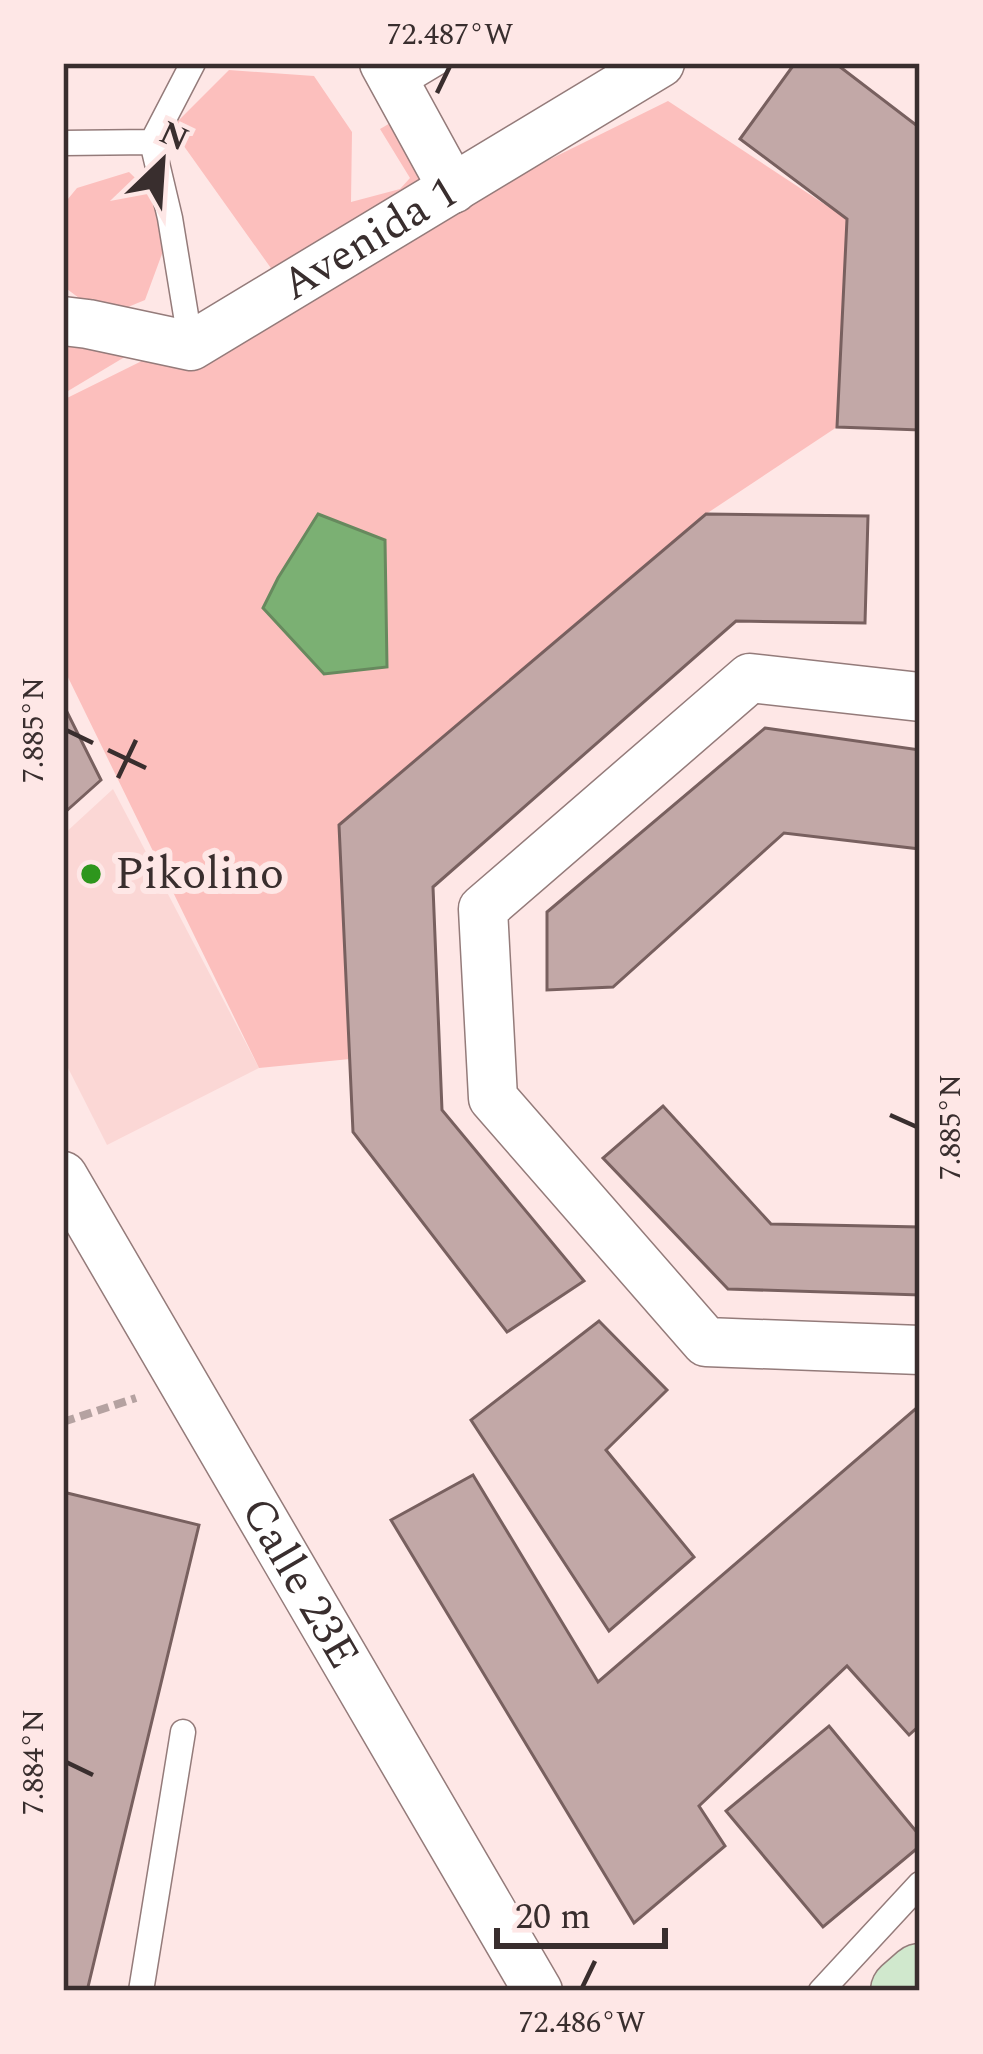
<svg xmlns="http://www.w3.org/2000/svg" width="983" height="2054" font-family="Spectral,serif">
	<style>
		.built { fill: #fbd7d5 }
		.green { fill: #fcbfbd }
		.water { fill: #7bb073; stroke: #67895e; stroke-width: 3 }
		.building { fill: #c2a8a7; stroke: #78605f; stroke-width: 3 }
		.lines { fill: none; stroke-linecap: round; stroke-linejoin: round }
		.service-casing { stroke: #947b7a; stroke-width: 27 }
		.minor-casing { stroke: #947b7a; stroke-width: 51 }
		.secondary-casing { stroke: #947b7a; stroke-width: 69 }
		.path { stroke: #b5a2a1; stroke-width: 8; stroke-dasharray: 12 6; stroke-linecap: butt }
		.service { stroke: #fff; stroke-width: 24 }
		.minor { stroke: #fff; stroke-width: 48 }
		.secondary { stroke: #d0e8cd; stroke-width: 66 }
		.ticks { fill: none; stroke: #392e2e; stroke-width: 4.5 }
		.poi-dot { fill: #2e961d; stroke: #fee7e6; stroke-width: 4.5 }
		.labels { text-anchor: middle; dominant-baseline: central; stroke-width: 12; stroke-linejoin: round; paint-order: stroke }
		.street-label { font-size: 45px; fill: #392e2e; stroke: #fee7e6 }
		.poi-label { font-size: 45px; fill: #392e2e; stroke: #fee7e6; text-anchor: start }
		.neatline { fill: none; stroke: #392e2e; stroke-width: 4.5 }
		.ticks-label { font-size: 30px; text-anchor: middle; fill: #392e2e }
	</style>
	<rect width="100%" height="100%" fill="#fee7e6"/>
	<path class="built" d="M 113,789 L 259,1068 L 107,1145 L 63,1058 L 63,835 Z"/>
	<path class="green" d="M 229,70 L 314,76 L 352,132 L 351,202 L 400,189 L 410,178 L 380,129 L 404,115 L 442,182 L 278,278 L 171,128 Z
		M 668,101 L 847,219 L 837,427 L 706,514 L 339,825 L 350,1059 L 259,1068 L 63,667 L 63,400 Z
		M 129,172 L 154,196 L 166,243 L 145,300 L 128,307 L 148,343 L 63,394 L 63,309 L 79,298 L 63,286 L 63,205 L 77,188 Z"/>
	<path class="water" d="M 318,514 L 385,540 L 387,667 L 324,674 L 263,608 L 278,578 Z"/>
	<path class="building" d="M 795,63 L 835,63 L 920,128 L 920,430 L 837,427 L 847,219 L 740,139 Z
		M 706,514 L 868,516 L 865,623 L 736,621 L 433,887 L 442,1110 L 584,1281 L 507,1332 L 353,1132 L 339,825 Z
		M 63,704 L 101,780 L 63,814 Z
		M 765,728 L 920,750 L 920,849 L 784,833 L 613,987 L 547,990 L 547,912 Z
		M 663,1106 L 771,1224 L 920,1227 L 920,1295 L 728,1289 L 603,1158 Z
		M 599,1321 L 667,1390 L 606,1450 L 694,1557 L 609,1631 L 471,1420 Z
		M 920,1405 L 920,1725 L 909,1735 L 847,1666 L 699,1806 L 725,1846 L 634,1923 L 391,1520 L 473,1475 L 598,1682 Z
		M 63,1492 L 199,1525 L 87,1991 L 63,1991 Z
		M 829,1726 L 920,1836 L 920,1846 L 823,1927 L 726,1811 Z"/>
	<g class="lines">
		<defs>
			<path id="service" d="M 397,87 L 437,63
				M 152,142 L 170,218 L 191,346
				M 63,143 L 152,142 L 193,63
				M 141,1991 L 183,1732
				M 821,1991 L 920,1884"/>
			<g id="minor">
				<path d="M 384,63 L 453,189"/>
				<path id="s1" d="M 63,321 L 88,324 L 191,346 L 660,63"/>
				<path d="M 920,697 L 750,678 L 483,909 L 493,1098 L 706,1342 L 920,1350"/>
				<path id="s2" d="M 63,1176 L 538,1991"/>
			</g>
			<path id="secondary" d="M 904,1991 L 920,1977"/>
		</defs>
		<use href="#service" class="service-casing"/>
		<use href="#minor" class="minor-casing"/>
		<use href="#secondary" class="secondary-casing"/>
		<path class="path" d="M 63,1422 L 136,1398"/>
		<use href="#service" class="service"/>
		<use href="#minor" class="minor"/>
		<use href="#secondary" class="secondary"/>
	</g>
	<path class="ticks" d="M 437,93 L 450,66M 66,730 L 93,743M 108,750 L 146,768M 118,778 L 136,740M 890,1115 L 917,1127M 66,1762 L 93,1775M 582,1988 L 595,1961"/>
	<circle class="poi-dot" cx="91" cy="874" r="12"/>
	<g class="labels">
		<g class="street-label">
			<text stroke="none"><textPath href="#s1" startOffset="339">Avenida 1</textPath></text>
			<text stroke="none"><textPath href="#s2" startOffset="471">Calle 23E</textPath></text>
		</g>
		<g class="poi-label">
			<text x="115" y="874">Pikolino</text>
		</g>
	</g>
	<rect width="983" height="2054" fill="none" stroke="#fee7e6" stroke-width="132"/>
	<g transform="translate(162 162) rotate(25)" stroke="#fee7e6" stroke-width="9" paint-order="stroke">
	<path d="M0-9L21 45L0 30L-21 45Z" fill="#392e2e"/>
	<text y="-18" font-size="33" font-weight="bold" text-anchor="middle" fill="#392e2e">N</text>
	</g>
	<path d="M497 1928v18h168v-18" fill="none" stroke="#392e2e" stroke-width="6"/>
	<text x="515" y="1928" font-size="36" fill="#392e2e" stroke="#fee7e6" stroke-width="9" paint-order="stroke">20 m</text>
	<rect x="66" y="66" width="851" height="1922" class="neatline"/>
	<g class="ticks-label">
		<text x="450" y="44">72.487°W</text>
		<text transform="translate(33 730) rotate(-90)" y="10">7.885°N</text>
		<text transform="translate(950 1127) rotate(-90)" y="10">7.885°N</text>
		<text transform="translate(33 1762) rotate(-90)" y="10">7.884°N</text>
		<text x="582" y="2032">72.486°W</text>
	</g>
</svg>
